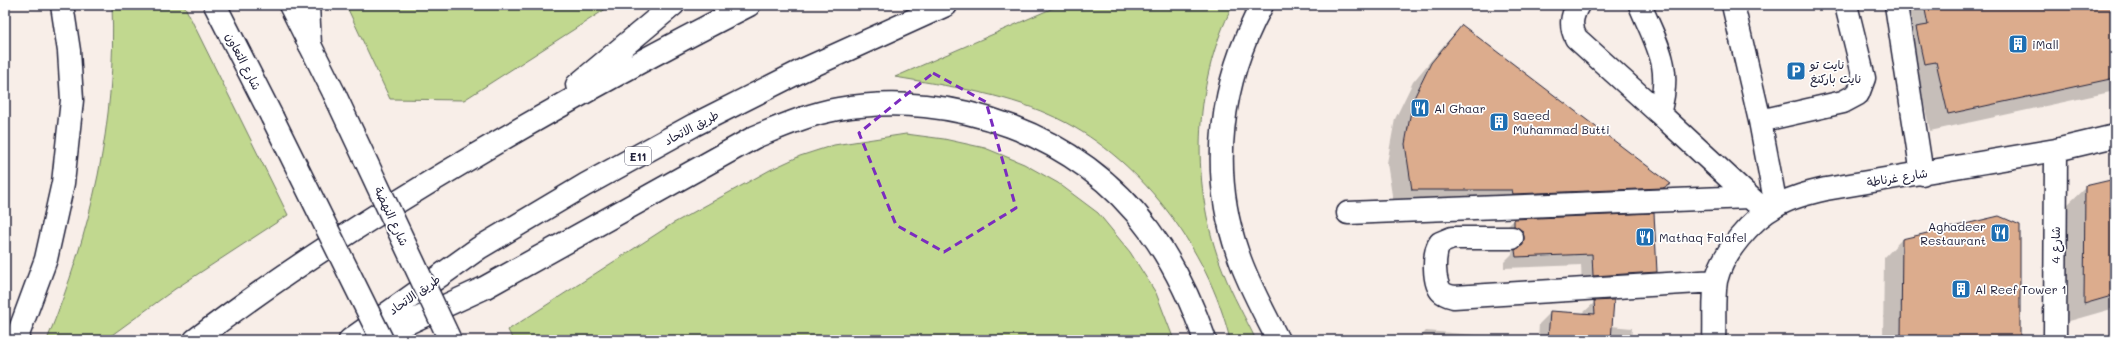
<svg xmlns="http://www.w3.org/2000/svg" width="2120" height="345" font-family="Mali,'Playpen Sans Arabic',sans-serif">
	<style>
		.green { fill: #c1d88f; stroke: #727d65 }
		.shadow { fill: #0003 }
		.building { fill: #dcac8d; stroke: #22223b }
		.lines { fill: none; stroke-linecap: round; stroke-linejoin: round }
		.minor-casing { stroke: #22223b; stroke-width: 25 }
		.major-casing { stroke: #22223b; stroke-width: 25 }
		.highway-casing { stroke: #22223b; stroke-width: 25 }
		.minor { stroke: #fff; stroke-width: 22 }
		.major { stroke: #fff; stroke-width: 22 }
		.highway { stroke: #fff; stroke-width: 22 }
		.major-bridge-casing { stroke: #22223b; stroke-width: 25; stroke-linecap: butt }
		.major-bridge { stroke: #fff; stroke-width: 22 }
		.marked { fill: none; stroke: #7b2cbf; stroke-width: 3; stroke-dasharray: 8 5; stroke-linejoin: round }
		.labels { text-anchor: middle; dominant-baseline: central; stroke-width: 3.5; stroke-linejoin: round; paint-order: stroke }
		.shield { fill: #fff; stroke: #646476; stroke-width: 1 }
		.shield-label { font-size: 11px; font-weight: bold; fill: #22223b }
		.poi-label { font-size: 12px; fill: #22223b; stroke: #fff; text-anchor: start }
		.street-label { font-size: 12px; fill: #22223b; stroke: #fff }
	</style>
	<rect width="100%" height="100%" fill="#f8eee8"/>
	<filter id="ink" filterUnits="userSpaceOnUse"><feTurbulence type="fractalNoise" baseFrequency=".025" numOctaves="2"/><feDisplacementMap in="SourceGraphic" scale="8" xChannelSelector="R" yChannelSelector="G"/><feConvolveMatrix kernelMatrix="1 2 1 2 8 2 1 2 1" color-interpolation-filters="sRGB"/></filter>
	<g filter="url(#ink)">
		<path class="green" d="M 112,5 L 184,5 L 288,215 L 175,289 L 105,340 L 47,340 C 91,231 117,123 112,5 Z
			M 346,5 L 612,5 L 464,100 L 390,99 Z
			M 1060,5 L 1233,5 C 1192,85 1190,188 1223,271 C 1232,295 1245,317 1256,340 L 1230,340 C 1209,249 1137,153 1050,115 C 1001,93 948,86 895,77 Z
			M 906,134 L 944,139 L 985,148 L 1024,164 L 1058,183 L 1098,213 L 1130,252 L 1156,293 L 1174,340 L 513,340 L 508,330 L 672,224 L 770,170 L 800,156 L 834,145 Z"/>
		<path class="shadow" d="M 1902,5 L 2115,5 L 2115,91 L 1930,131 Z
			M 1462,26 L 1670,184 L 1652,202 L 1394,208 L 1387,163 L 1395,119 L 1413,82 L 1444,45 Z
			M 2115,181 L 2115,308 L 2066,322 L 2067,205 L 2086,187 Z
			M 1514,220 L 1656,272 L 1644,283 L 1582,287 L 1581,265 L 1504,268 L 1504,262 L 1512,254 L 1513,250 L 1511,243 L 1503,231 Z
			M 1902,239 L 2019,340 L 1883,340 L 1884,258 Z
			M 1595,302 L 1611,326 L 1632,328 L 1631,340 L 1417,340 L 1426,331 L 1538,340 L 1539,324 L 1551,312 L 1583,313 Z"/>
		<path class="building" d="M 1924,5 L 2115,5 L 2115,78 L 1948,114 L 1936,62 L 1924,64 L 1916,27 L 1928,25 Z
			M 1462,25 L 1671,184 L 1663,188 L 1513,194 L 1512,190 L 1412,190 L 1405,144 L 1413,100 L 1431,63 Z
			M 2115,179 L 2115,295 L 2084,304 L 2085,186 Z
			M 1654,213 L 1657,272 L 1593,276 L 1592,254 L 1516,257 L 1515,250 L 1523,245 L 1524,238 L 1523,231 L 1514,226 L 1514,219 Z
			M 1999,216 L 2020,225 L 2020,340 L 1901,340 L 1902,239 Z
			M 1614,300 L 1611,340 L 1548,340 L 1550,311 L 1595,314 L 1594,301 Z"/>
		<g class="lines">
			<defs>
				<path id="minor" d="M 1578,5 C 1571,17 1570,26 1576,38 L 1659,113 C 1673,66 1657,46 1640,5
					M 1733,5 L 1760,121 L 1776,206
					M 1896,5 L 1922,174
					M 1659,113 L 1755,202
					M 1760,121 L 1843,102 L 1858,94 L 1864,78 L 1846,5
					M 1348,213 L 1749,197
					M 1512,238 L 1452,238 L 1440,243 C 1433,252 1433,284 1442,292 C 1445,295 1450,296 1454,297 L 1716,281
					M 1714,340 C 1715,321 1713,300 1716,281 C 1722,253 1752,219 1776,206 C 1792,197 1809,193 1826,189 L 2056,150 L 2115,136
					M 2055,340 L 2056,150"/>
				<path id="major" d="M 215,5 L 272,117
					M 290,5 L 334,93"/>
				<path id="highway" d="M 308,5 L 310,45
					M 1262,5 C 1220,82 1209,171 1238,254 C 1248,284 1264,312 1278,340
					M 577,85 L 673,5
					M 16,340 L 46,259 L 63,183 L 72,100 L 69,51 L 62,5
					M 195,340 C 283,273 377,213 472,157 C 563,103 655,53 749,5
					M 350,340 L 479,248 L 585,185 L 694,125 L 805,69 L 946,5
					M 371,340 L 484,288 L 755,137 C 782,126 809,114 838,109 C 952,89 1080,134 1149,230 C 1174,264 1191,300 1205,340"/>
			</defs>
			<use href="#minor" class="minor-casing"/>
			<use href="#major" class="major-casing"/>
			<use href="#highway" class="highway-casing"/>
			<use href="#minor" class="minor"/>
			<use href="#major" class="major"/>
			<use href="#highway" class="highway"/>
			<defs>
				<path id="major-bridge" d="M 334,93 L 450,340
					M 272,117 L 382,340"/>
			</defs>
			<use href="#major-bridge" class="major-bridge-casing"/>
			<use href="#major-bridge" class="major-bridge"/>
		</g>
	</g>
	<path class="marked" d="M 933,73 L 986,102 L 1016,208 L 944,252 L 896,225 L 859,133 Z"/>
	<defs>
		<symbol id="building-square" viewBox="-11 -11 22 22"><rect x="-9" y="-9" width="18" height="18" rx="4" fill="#1f6fb2" stroke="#fff"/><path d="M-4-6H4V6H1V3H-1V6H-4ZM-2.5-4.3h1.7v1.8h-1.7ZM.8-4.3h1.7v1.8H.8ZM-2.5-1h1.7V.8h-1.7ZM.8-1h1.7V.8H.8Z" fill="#fff"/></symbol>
		<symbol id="parking-square" viewBox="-11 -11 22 22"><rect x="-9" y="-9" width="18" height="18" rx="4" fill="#1f6fb2" stroke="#fff"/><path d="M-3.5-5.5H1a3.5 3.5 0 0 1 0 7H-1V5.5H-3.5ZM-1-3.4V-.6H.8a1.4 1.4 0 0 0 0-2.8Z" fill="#fff"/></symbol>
		<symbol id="restaurant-square" viewBox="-11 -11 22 22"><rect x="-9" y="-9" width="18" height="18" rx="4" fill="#1f6fb2" stroke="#fff"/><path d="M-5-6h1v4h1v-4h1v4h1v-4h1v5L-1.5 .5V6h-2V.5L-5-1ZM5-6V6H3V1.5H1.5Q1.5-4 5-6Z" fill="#fff"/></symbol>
	</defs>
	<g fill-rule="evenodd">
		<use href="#building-square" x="2007" y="33" width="22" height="22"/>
		<use href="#parking-square" x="1785" y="60" width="22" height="22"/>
		<use href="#restaurant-square" x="1409" y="97" width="22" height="22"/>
		<use href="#building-square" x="1488" y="111" width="22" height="22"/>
		<use href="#restaurant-square" x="1989" y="222" width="22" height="22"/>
		<use href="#restaurant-square" x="1634" y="226" width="22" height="22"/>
		<use href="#building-square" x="1950" y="278" width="22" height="22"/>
	</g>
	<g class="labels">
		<rect class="shield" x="625" y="147" width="26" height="18" rx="3"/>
		<g class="shield-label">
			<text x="638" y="156">E11</text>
		</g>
		<g class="poi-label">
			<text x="2032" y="44">iMall</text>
			<text x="1810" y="64">نايت تو<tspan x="1810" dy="14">نايت باركنغ</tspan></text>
			<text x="1434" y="108">Al Ghaar</text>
			<text x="1513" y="115">Saeed<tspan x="1513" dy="14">Muhammad Butti</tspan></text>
			<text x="1986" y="226" text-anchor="end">Aghadeer<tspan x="1986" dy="14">Restaurant</tspan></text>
			<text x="1659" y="237">Mathaq Falafel</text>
			<text x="1975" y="289">Al Reef Tower 1</text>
		</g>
		<g class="street-label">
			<text transform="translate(244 61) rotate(63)">شارع التعاون</text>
			<text transform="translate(691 127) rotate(-28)">طريق الاتحاد</text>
			<text transform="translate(1897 177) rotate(-9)">شارع غرناطة</text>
			<text transform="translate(392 216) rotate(65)">شارع النهضة</text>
			<text transform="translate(2055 245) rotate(-90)">شارع 4</text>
			<text transform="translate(414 294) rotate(-35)">طريق الاتحاد</text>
		</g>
	</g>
	<rect width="2120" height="345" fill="none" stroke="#fff" stroke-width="20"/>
	<rect x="10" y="10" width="2100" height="325" fill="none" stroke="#22223b" stroke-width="1.5" filter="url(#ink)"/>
</svg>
